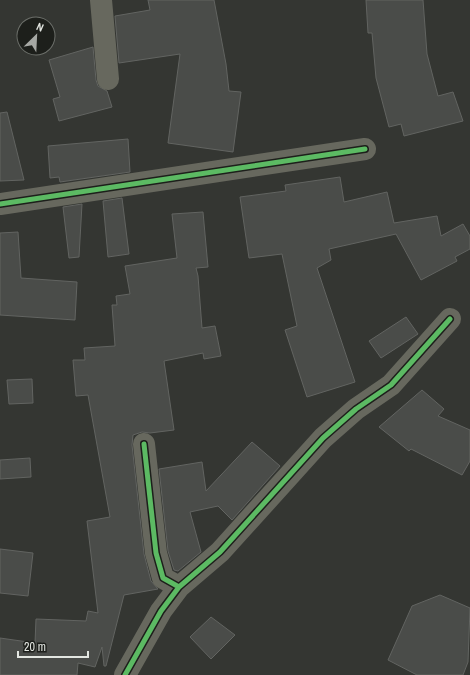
<svg xmlns="http://www.w3.org/2000/svg" width="470" height="675" font-family="'Archivo Narrow',sans-serif">
	<style>
		.building { fill: #4a4c49; stroke: #626461 }
		.lines { fill: none; stroke-linecap: round; stroke-linejoin: round }
		.minor { stroke: #67685e; stroke-width: 22 }
		.cycleway-casing { stroke: #1d1f1b; stroke-width: 8 }
		.cycleway { stroke: #5cba63; stroke-width: 5 }
	</style>
	<rect width="100%" height="100%" fill="#343632"/>
	<path class="building" d="M 148,0 L 214,0 L 226,64 L 229,91 L 241,92 L 233,152 L 168,143 L 180,54 L 119,63 L 115,16 L 150,10 Z
		M 366,0 L 423,0 L 427,54 L 438,96 L 453,92 L 463,121 L 404,136 L 401,124 L 389,127 L 376,78 L 372,33 L 368,33 Z
		M 93,47 L 96,80 L 98,86 L 107,91 L 112,107 L 59,121 L 53,99 L 60,97 L 49,60 Z
		M 7,112 L 24,180 L 0,181 L 0,113 Z
		M 128,139 L 130,172 L 60,182 L 59,177 L 50,178 L 48,146 Z
		M 340,177 L 344,202 L 387,192 L 394,223 L 437,216 L 441,236 L 463,224 L 470,236 L 470,249 L 455,257 L 457,261 L 421,280 L 396,234 L 329,249 L 331,260 L 317,268 L 355,382 L 307,397 L 285,330 L 297,326 L 282,254 L 249,258 L 240,197 L 286,191 L 285,185 Z
		M 122,198 L 129,254 L 108,257 L 103,201 Z
		M 82,204 L 79,257 L 69,258 L 63,207 Z
		M 203,212 L 208,267 L 196,268 L 198,276 L 202,328 L 215,326 L 221,356 L 204,359 L 203,353 L 164,361 L 174,430 L 150,433 L 142,432 L 133,435 L 132,445 L 144,554 L 151,581 L 158,589 L 124,595 L 106,666 L 104,666 L 102,647 L 95,667 L 78,663 L 77,675 L 0,675 L 0,638 L 35,643 L 36,619 L 86,621 L 88,611 L 98,613 L 87,521 L 110,517 L 88,395 L 76,396 L 73,360 L 85,360 L 84,348 L 115,346 L 112,305 L 117,305 L 116,296 L 130,294 L 125,266 L 177,258 L 172,214 Z
		M 18,232 L 21,278 L 77,282 L 75,320 L 0,315 L 0,233 Z
		M 406,317 L 418,334 L 381,358 L 369,341 Z
		M 32,379 L 33,403 L 9,404 L 7,380 Z
		M 422,390 L 444,409 L 438,416 L 470,430 L 470,461 L 462,475 L 411,449 L 409,451 L 379,427 Z
		M 252,442 L 280,466 L 232,520 L 218,506 L 190,512 L 201,552 L 178,571 L 174,570 L 168,551 L 159,469 L 202,462 L 206,491 Z
		M 30,458 L 31,477 L 0,479 L 0,460 Z
		M 0,549 L 33,553 L 28,596 L 0,593 Z
		M 440,595 L 470,608 L 468,662 L 463,675 L 417,675 L 388,660 L 412,606 Z
		M 211,617 L 235,635 L 211,659 L 190,637 Z"/>
	<g class="lines">
		<path class="minor" d="M 101,0 L 108,79
			M 0,204 L 365,149
			M 144,444 L 156,553 L 163,578 L 179,587
			M 125,675 L 161,611 L 179,587 L 220,552 L 323,438 L 356,409 L 391,385 L 450,319"/>
		<defs>
			<path id="cycleway" d="M 0,204 L 365,149
				M 144,444 L 156,553 L 163,578 L 179,587
				M 125,675 L 161,611 L 179,587 L 220,552 L 323,438 L 356,409 L 391,385 L 450,319"/>
		</defs>
		<use href="#cycleway" class="cycleway-casing"/>
		<use href="#cycleway" class="cycleway"/>
	</g>
	<g transform="translate(36 36) rotate(24)"><circle r="19" fill="#1d1f1b" stroke="#6c6f6a"/>
	<path d="M0-3L7 15L0 10L-7 15Z" fill="#a6a8a4"/>
	<text y="-6" font-size="11" font-weight="bold" text-anchor="middle" fill="#e3e6e1">N</text>
	</g>
	<path d="M18 651v6h70v-6" fill="none" stroke="#e3e6e1" stroke-width="2"/>
	<text x="24" y="651" font-size="12" fill="#e3e6e1" stroke="#1d1f1b" stroke-width="3" paint-order="stroke">20 m</text>
</svg>
